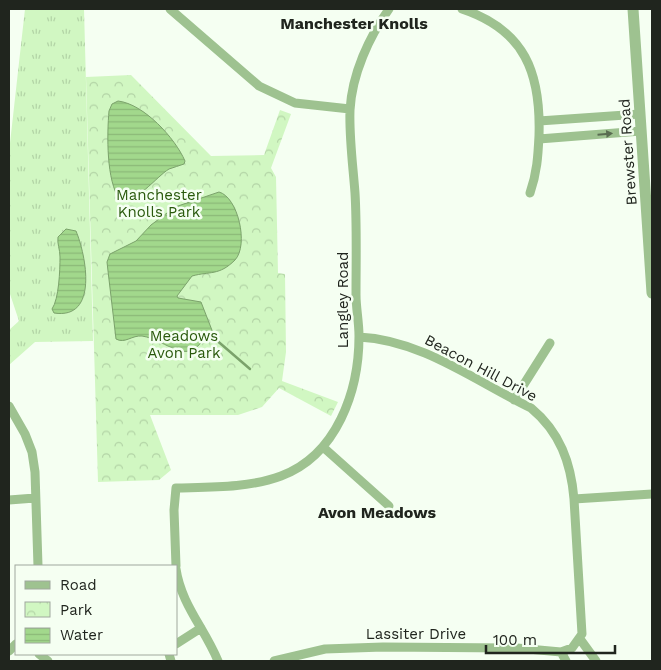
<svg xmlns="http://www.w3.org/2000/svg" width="661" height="670" font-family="'Work Sans',sans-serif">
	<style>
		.grass { fill: url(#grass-tufts) }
		.park { fill: url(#park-crowns) }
		.water { fill: url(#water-rules); stroke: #7ba26b }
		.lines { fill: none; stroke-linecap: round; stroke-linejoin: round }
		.stream { stroke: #7ba26b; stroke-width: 2.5 }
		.minor { stroke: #9ec290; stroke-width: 9 }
		.tertiary { stroke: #9ec290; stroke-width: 11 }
		.oneway { fill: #596c51 }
		.labels { text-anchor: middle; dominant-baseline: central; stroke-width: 5; stroke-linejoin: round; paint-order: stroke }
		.street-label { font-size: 15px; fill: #20251e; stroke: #f5fff2 }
		.park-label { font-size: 15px; fill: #29590c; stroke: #f5fff2 }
		.neighbourhood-label { font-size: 16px; font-weight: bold; fill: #20251e; stroke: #f5fff2 }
	</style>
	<defs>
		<pattern id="grass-tufts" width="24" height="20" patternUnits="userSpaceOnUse" patternTransform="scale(1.25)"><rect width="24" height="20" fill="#d1f7c2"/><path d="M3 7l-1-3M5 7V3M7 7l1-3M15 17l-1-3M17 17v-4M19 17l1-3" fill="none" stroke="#b3d4a6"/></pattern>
		<pattern id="park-crowns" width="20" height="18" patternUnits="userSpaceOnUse" patternTransform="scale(1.25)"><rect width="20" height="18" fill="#d1f7c2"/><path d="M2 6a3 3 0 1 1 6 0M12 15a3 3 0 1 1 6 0" fill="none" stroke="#b3d4a6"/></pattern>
		<pattern id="water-rules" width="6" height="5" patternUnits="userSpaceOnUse" patternTransform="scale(1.25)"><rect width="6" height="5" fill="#a2d88c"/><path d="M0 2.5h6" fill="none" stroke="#8bb978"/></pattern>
	</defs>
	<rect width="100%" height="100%" fill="#f5fff2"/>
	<path class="grass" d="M 25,9 L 84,9 L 93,341 L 35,342 L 9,365 L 9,330 L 19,321 L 9,291 L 9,152 Z"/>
	<path class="park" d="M 131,75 L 211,156 L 264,155 L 280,110 L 291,114 L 271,168 L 276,177 L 278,273 L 285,274 L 286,352 L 282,381 L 338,402 L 331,416 L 279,388 L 262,407 L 238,415 L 150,415 L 171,470 L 159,480 L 98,482 L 86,77 Z"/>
	<path class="water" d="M 118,101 C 144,104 175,138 185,161 L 184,164 C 179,166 174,167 169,169 C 156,177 136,204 120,200 C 106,181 107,134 109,111 L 112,104 Z
		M 219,192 C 238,197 249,245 235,260 C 219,276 210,271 192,276 L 177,296 L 178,298 L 201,302 L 215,338 L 205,337 C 186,368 168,340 142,336 C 132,335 125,344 116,339 L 108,271 L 107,262 L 110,254 L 136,241 L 151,225 L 175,207 Z
		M 66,229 L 76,231 C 86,255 99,320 54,313 L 52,309 C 59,299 60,270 60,257 C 60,249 57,244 58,237 Z"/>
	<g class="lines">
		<path class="stream" d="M 214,338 L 250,369"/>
		<path class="minor" d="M 170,9 L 259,86 L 295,103 L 350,109
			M 462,9 C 525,30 541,73 539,136 C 538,156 537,173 530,193
			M 539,121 L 640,114
			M 539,139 L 641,131
			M 359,337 C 422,340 475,381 531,408 C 560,432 571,463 574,499 L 652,494
			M 514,400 L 550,343
			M 9,406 L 25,434 L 32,452 L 35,472 L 38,566
			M 323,447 L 389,506
			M 9,500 L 35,498
			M 176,566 L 174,510 L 176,488 C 210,487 249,488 281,476 C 337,455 359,391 359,336 C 359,322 356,308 356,295 C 356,261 357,227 355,193 C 353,166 349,137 350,110 C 352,74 369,37 389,9
			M 176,569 C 181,604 205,629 218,661
			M 580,639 L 596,661
			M 176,644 L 201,628
			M 9,651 L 16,644
			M 561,652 L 566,661
			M 39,654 L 48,661
			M 169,654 L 171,661
			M 274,661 L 325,649 L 383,647 L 517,648 L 561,652 L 572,648 L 582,634 L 574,499"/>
		<path class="tertiary" d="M 633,9 L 652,293"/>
	</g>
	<defs><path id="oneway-solid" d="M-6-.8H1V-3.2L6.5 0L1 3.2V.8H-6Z" transform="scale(1.25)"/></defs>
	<use class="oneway" href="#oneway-solid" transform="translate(605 134) rotate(-5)"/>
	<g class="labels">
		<g class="street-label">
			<text transform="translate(628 152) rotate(-94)">Brewster Road</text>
			<text transform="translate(343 300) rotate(-90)">Langley Road</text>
			<text transform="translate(481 368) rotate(28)">Beacon Hill Drive</text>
			<text x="416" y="634">Lassiter Drive</text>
		</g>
		<g class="park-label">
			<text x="159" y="195">Manchester<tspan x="159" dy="17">Knolls Park</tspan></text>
			<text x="184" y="336">Meadows<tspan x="184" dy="17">Avon Park</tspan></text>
		</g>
		<g class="neighbourhood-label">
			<text x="354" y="23">Manchester Knolls</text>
			<text x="377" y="512">Avon Meadows</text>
		</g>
	</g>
	<rect width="661" height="670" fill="none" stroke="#20251e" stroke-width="20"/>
	<rect x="15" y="565" width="162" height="90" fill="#f5fff2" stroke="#a0a89d"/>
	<rect x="25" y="581" width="25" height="8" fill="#9ec290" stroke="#a0a89d"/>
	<text x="60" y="590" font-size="15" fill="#20251e">Road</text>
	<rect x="25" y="602" width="25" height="15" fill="url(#park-crowns)" stroke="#a0a89d"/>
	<text x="60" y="615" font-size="15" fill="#20251e">Park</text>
	<rect x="25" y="628" width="25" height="15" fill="url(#water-rules)" stroke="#a0a89d"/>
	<text x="60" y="640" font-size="15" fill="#20251e">Water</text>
	<path d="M486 645v8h129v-8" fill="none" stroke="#20251e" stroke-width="2.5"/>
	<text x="493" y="645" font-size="15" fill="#20251e" stroke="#f5fff2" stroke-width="4" paint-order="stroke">100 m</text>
</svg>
